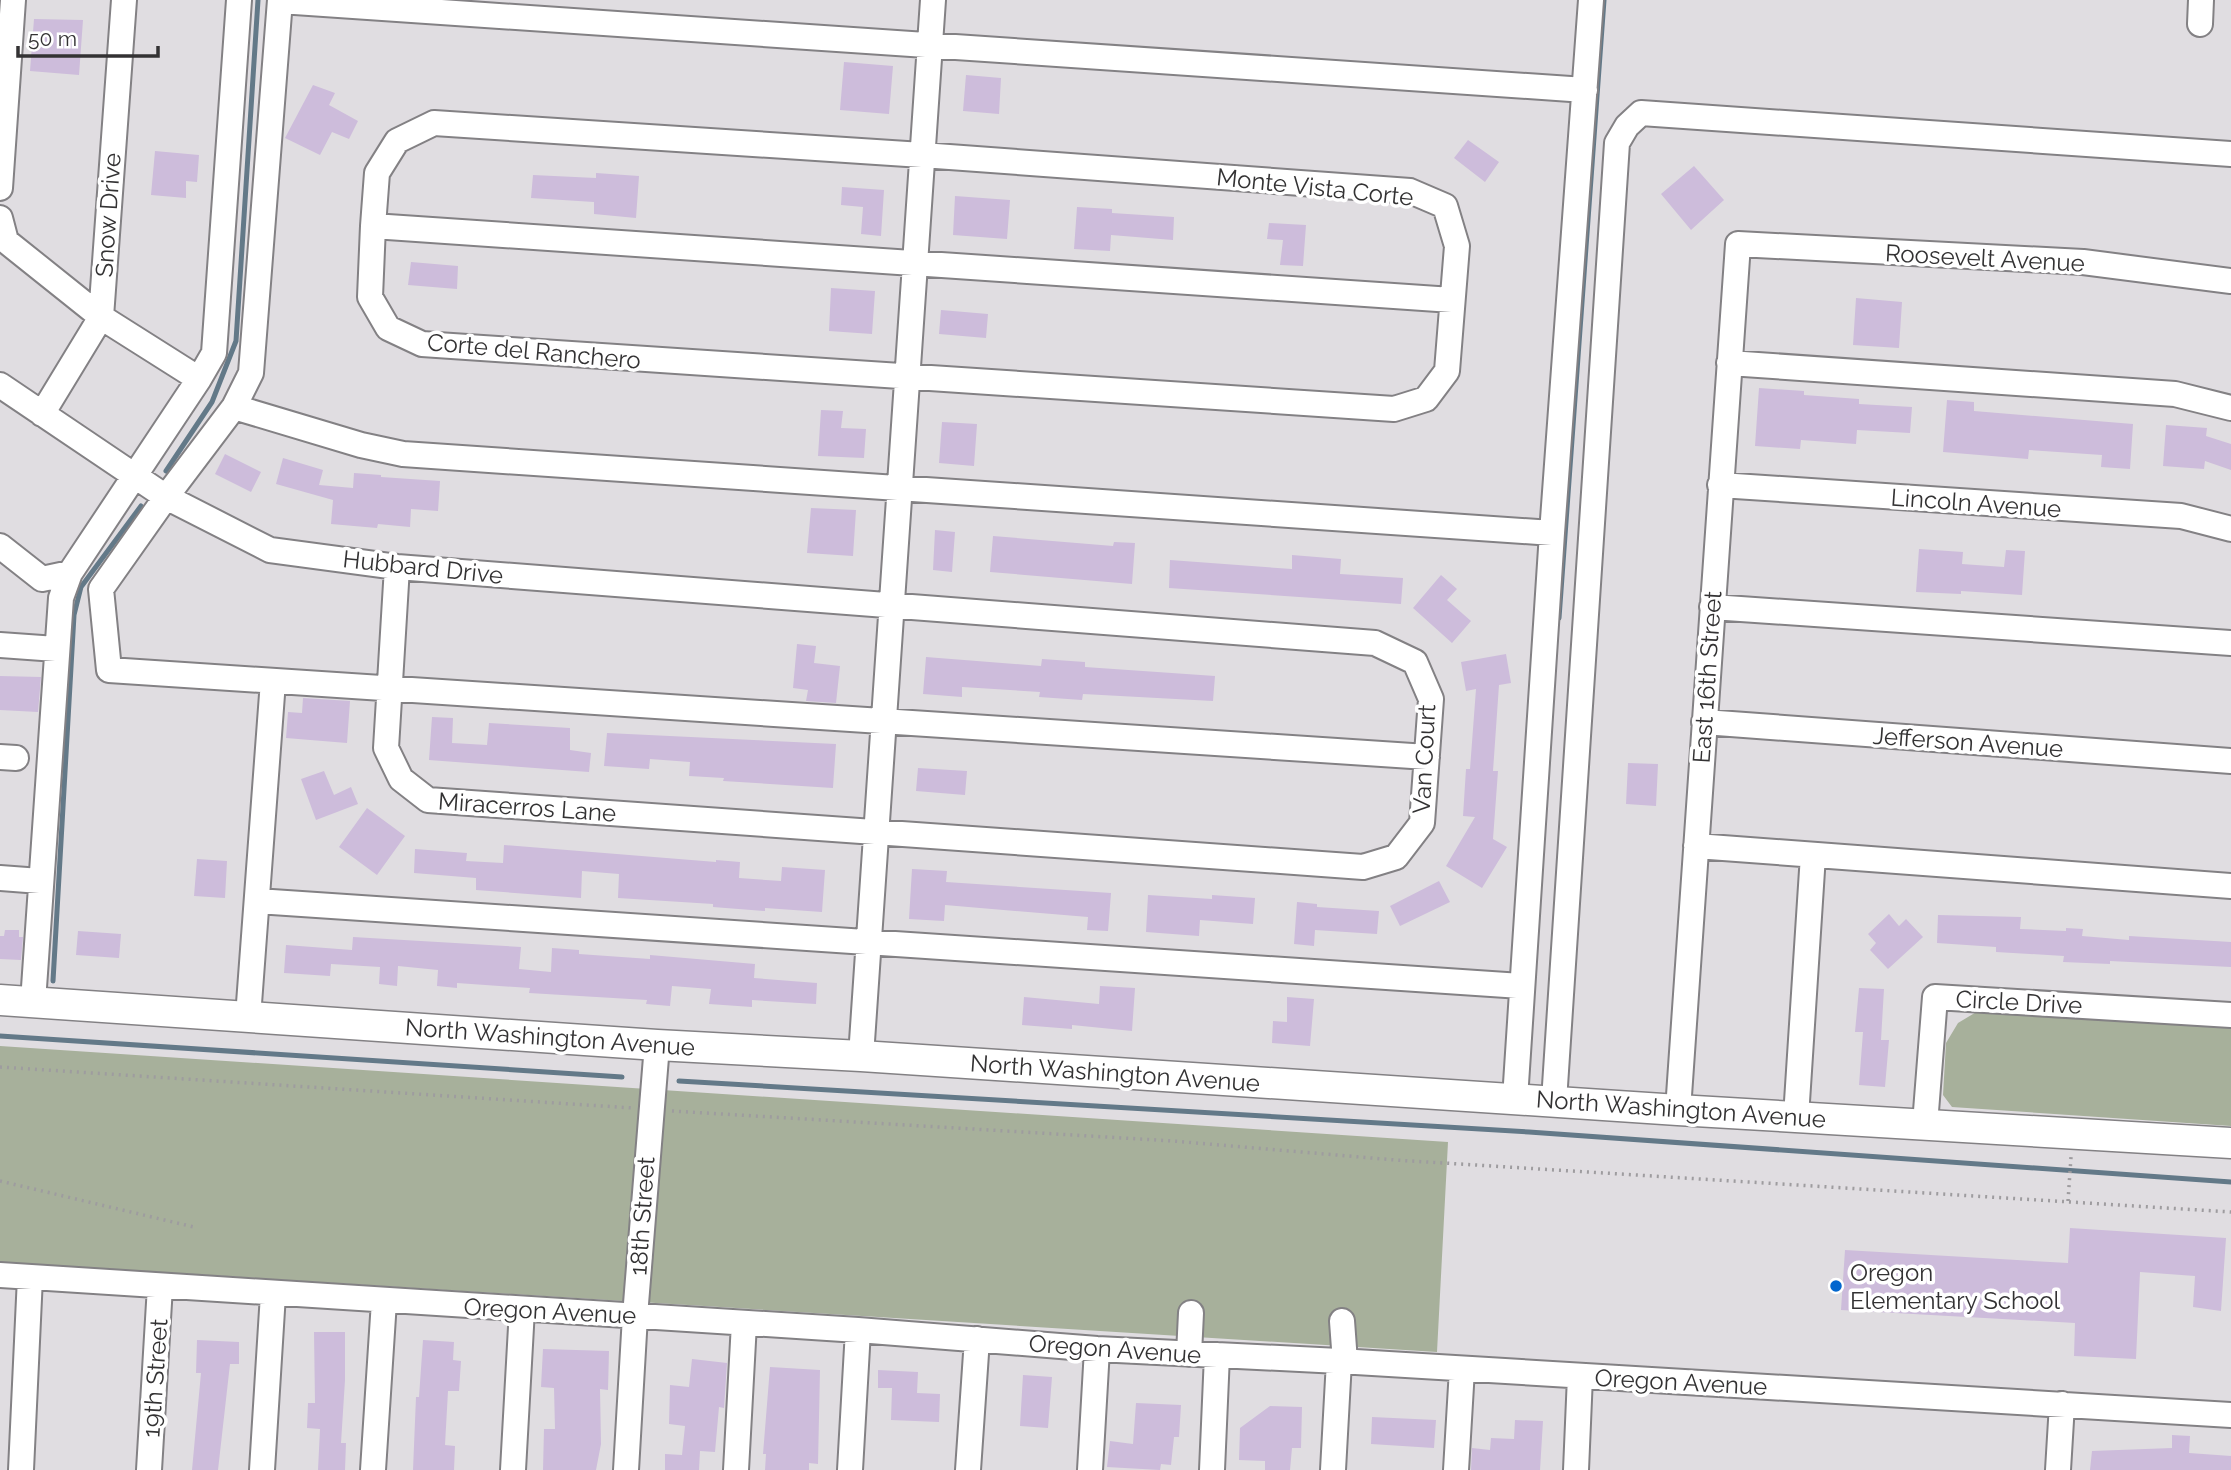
<svg xmlns="http://www.w3.org/2000/svg" width="2231" height="1470" font-family="Raleway,sans-serif">
	<style>
		.green { fill: #a7b09b }
		.lines { fill: none; stroke-linecap: round; stroke-linejoin: round }
		.stream { stroke: #637988; stroke-width: 5 }
		.building { fill: #cdbcdb }
		.minor-casing { stroke: #838184; stroke-width: 28 }
		.major-casing { stroke: #838184; stroke-width: 33 }
		.path { stroke: #9e9c9f; stroke-width: 3.5; stroke-dasharray: 2 5; stroke-linecap: butt }
		.minor { stroke: #fff; stroke-width: 24 }
		.major { stroke: #fff; stroke-width: 30 }
		.poi-dot { fill: #0266ce; stroke: #fff; stroke-width: 2.5 }
		.labels { text-anchor: middle; dominant-baseline: central; stroke-width: 7; stroke-linejoin: round; paint-order: stroke }
		.street-label { font-size: 24px; fill: #333233; stroke: #fff }
		.poi-label { font-size: 24px; fill: #333233; stroke: #fff; text-anchor: start }
	</style>
	<rect width="100%" height="100%" fill="#e0dde1"/>
	<path class="green" d="M 1978,1011 L 2231,1027 L 2231,1126 L 1952,1107 L 1943,1095 L 1946,1043 L 1958,1023 Z
		M 0,1046 L 1448,1142 L 1437,1352 L 0,1262 Z"/>
	<g class="lines">
		<path class="stream" d="M 166,471 L 212,402 L 236,341 L 258,0
			M 1559,618 L 1604,0
			M 53,981 L 74,615 L 81,587 L 141,506
			M 0,1036 L 622,1077
			M 679,1081 L 1529,1132 L 2231,1182"/>
	</g>
	<path class="building" d="M 34,19 L 83,20 L 79,75 L 30,71 Z
		M 844,62 L 893,66 L 889,114 L 840,110 Z
		M 966,75 L 1001,78 L 999,114 L 963,111 Z
		M 313,85 L 335,93 L 329,105 L 358,121 L 349,139 L 332,132 L 320,155 L 285,138 Z
		M 1468,140 L 1499,162 L 1485,182 L 1454,158 Z
		M 155,151 L 199,155 L 197,182 L 186,181 L 186,198 L 151,195 Z
		M 1694,166 L 1724,200 L 1691,230 L 1661,194 Z
		M 596,173 L 639,176 L 636,218 L 594,214 L 594,202 L 531,198 L 533,175 L 596,178 Z
		M 842,187 L 884,190 L 881,236 L 861,234 L 863,207 L 841,205 Z
		M 955,196 L 1010,200 L 1007,239 L 953,235 Z
		M 1077,207 L 1112,209 L 1112,213 L 1174,217 L 1173,240 L 1111,235 L 1110,251 L 1074,249 Z
		M 1269,223 L 1306,225 L 1303,266 L 1280,265 L 1283,240 L 1267,239 Z
		M 411,262 L 458,266 L 457,289 L 408,285 Z
		M 831,288 L 875,291 L 872,334 L 829,331 Z
		M 1856,298 L 1902,302 L 1899,348 L 1853,345 Z
		M 941,310 L 988,314 L 986,338 L 939,334 Z
		M 1759,388 L 1804,391 L 1804,395 L 1859,399 L 1859,404 L 1912,407 L 1910,433 L 1857,430 L 1856,444 L 1801,440 L 1800,449 L 1755,446 Z
		M 1947,400 L 1974,402 L 1974,411 L 2133,424 L 2130,469 L 2101,467 L 2102,455 L 2029,450 L 2028,459 L 1943,452 Z
		M 821,410 L 843,411 L 841,428 L 866,429 L 864,458 L 818,456 Z
		M 942,422 L 977,424 L 974,466 L 939,463 Z
		M 2166,425 L 2207,428 L 2206,436 L 2231,444 L 2231,470 L 2205,461 L 2204,469 L 2163,466 Z
		M 225,454 L 261,472 L 251,492 L 215,474 Z
		M 283,458 L 323,470 L 319,485 L 353,488 L 354,473 L 381,475 L 381,477 L 440,481 L 438,511 L 411,509 L 410,527 L 378,524 L 377,528 L 331,524 L 333,500 L 276,484 Z
		M 811,508 L 856,510 L 853,556 L 807,553 Z
		M 935,530 L 955,532 L 952,572 L 933,570 Z
		M 993,536 L 1113,546 L 1114,542 L 1135,543 L 1132,584 L 990,572 Z
		M 1919,549 L 1963,552 L 1962,564 L 2004,567 L 2006,550 L 2025,551 L 2022,595 L 1961,591 L 1961,594 L 1916,592 Z
		M 1292,555 L 1341,559 L 1340,574 L 1403,578 L 1401,604 L 1169,588 L 1170,560 L 1292,569 Z
		M 1441,575 L 1457,589 L 1447,600 L 1471,621 L 1452,643 L 1413,608 Z
		M 797,644 L 816,646 L 814,663 L 840,666 L 836,703 L 806,701 L 808,690 L 793,688 Z
		M 1506,654 L 1511,683 L 1499,685 L 1493,771 L 1498,771 L 1493,839 L 1507,847 L 1482,888 L 1446,866 L 1475,817 L 1463,816 L 1466,769 L 1470,769 L 1476,689 L 1466,691 L 1461,662 Z
		M 926,657 L 1041,666 L 1042,659 L 1085,662 L 1085,667 L 1215,676 L 1213,701 L 1083,694 L 1082,700 L 1039,697 L 1040,692 L 962,687 L 962,697 L 923,694 Z
		M 0,676 L 41,677 L 38,712 L 0,710 Z
		M 303,698 L 350,701 L 347,743 L 286,738 L 288,712 L 302,713 Z
		M 432,717 L 453,718 L 452,743 L 487,745 L 489,723 L 570,728 L 570,750 L 591,753 L 589,772 L 429,760 Z
		M 607,733 L 836,744 L 833,788 L 723,781 L 724,778 L 689,776 L 690,762 L 650,759 L 649,769 L 604,766 Z
		M 1628,763 L 1658,764 L 1656,806 L 1626,804 Z
		M 918,768 L 967,771 L 965,795 L 916,791 Z
		M 324,771 L 334,795 L 351,787 L 358,804 L 316,820 L 301,779 Z
		M 367,808 L 405,836 L 377,875 L 339,847 Z
		M 504,845 L 716,862 L 716,860 L 740,862 L 739,878 L 781,881 L 782,867 L 825,870 L 822,912 L 765,908 L 765,911 L 713,907 L 713,904 L 618,898 L 619,874 L 582,871 L 581,898 L 476,890 L 476,878 L 414,873 L 415,849 L 467,853 L 466,861 L 503,863 Z
		M 197,859 L 227,861 L 225,898 L 194,896 Z
		M 912,869 L 947,871 L 946,882 L 1111,893 L 1108,931 L 1087,930 L 1088,917 L 945,905 L 944,921 L 909,919 Z
		M 1439,881 L 1450,902 L 1400,926 L 1390,906 Z
		M 1148,895 L 1212,899 L 1212,895 L 1255,898 L 1253,924 L 1200,920 L 1199,936 L 1146,932 Z
		M 1297,902 L 1317,904 L 1317,907 L 1379,911 L 1377,934 L 1315,930 L 1314,946 L 1294,944 Z
		M 1889,914 L 1899,926 L 1906,919 L 1923,937 L 1888,969 L 1870,950 L 1876,943 L 1868,934 Z
		M 1938,915 L 2021,917 L 2020,929 L 2066,931 L 2066,928 L 2083,929 L 2082,936 L 2129,940 L 2129,936 L 2231,942 L 2231,967 L 2110,961 L 2110,964 L 2063,962 L 2064,956 L 1996,952 L 1996,947 L 1937,943 Z
		M 5,930 L 19,930 L 19,937 L 23,937 L 21,960 L 0,959 L 0,936 L 4,936 Z
		M 78,931 L 121,934 L 119,958 L 76,955 Z
		M 353,937 L 521,947 L 519,969 L 551,972 L 552,948 L 579,950 L 579,954 L 650,959 L 650,955 L 755,964 L 754,978 L 817,983 L 816,1004 L 752,1000 L 752,1007 L 709,1004 L 711,989 L 672,986 L 670,1006 L 646,1004 L 647,1000 L 529,993 L 530,988 L 457,983 L 457,988 L 437,986 L 438,970 L 398,966 L 397,986 L 379,984 L 380,967 L 331,964 L 330,976 L 284,973 L 286,945 L 352,950 Z
		M 1100,986 L 1135,988 L 1132,1031 L 1072,1025 L 1072,1029 L 1022,1025 L 1024,997 L 1099,1004 Z
		M 1859,988 L 1884,989 L 1881,1040 L 1889,1040 L 1885,1087 L 1859,1085 L 1863,1032 L 1855,1032 Z
		M 1287,997 L 1314,999 L 1310,1046 L 1272,1043 L 1273,1021 L 1287,1022 Z
		M 2070,1228 L 2226,1238 L 2221,1311 L 2193,1307 L 2195,1276 L 2140,1272 L 2136,1359 L 2074,1356 L 2075,1323 L 1841,1310 L 1845,1250 L 2068,1263 Z
		M 314,1332 L 345,1332 L 345,1380 L 341,1443 L 346,1443 L 345,1470 L 318,1470 L 320,1429 L 307,1428 L 308,1403 L 315,1403 Z
		M 197,1340 L 239,1342 L 239,1364 L 230,1364 L 218,1470 L 192,1470 L 201,1373 L 196,1373 Z
		M 423,1340 L 454,1342 L 453,1360 L 461,1361 L 459,1391 L 448,1391 L 445,1445 L 455,1446 L 454,1470 L 413,1470 L 416,1397 L 419,1397 Z
		M 543,1349 L 609,1351 L 608,1390 L 600,1389 L 601,1444 L 596,1470 L 543,1470 L 544,1429 L 555,1429 L 554,1388 L 541,1387 Z
		M 692,1359 L 727,1363 L 724,1408 L 719,1407 L 715,1452 L 700,1451 L 699,1470 L 665,1470 L 665,1454 L 682,1455 L 685,1426 L 669,1424 L 670,1385 L 689,1387 Z
		M 770,1367 L 820,1370 L 818,1464 L 809,1463 L 809,1470 L 765,1470 L 766,1454 L 763,1454 Z
		M 878,1370 L 918,1372 L 917,1393 L 940,1394 L 939,1422 L 891,1420 L 892,1388 L 878,1388 Z
		M 1023,1375 L 1052,1377 L 1048,1428 L 1020,1426 Z
		M 1136,1403 L 1181,1405 L 1179,1437 L 1174,1437 L 1171,1465 L 1161,1464 L 1160,1470 L 1107,1467 L 1110,1441 L 1133,1444 Z
		M 1270,1406 L 1302,1407 L 1301,1448 L 1292,1448 L 1290,1470 L 1265,1470 L 1265,1461 L 1239,1460 L 1240,1428 Z
		M 1372,1417 L 1436,1420 L 1434,1448 L 1371,1444 Z
		M 1515,1420 L 1543,1421 L 1540,1470 L 1471,1470 L 1472,1448 L 1490,1450 L 1491,1438 L 1514,1439 Z
		M 2172,1435 L 2190,1436 L 2189,1453 L 2231,1456 L 2231,1470 L 2090,1470 L 2092,1451 L 2172,1448 Z"/>
	<g class="lines">
		<defs>
			<path id="minor" d="M 280,0 L 251,373 L 234,407 L 166,497 L 101,589 L 109,670 L 1427,757
				M 280,1 L 1585,90
				M 2200,24 L 2201,0
				M 434,123 L 922,155 L 1410,191 L 1445,206 L 1457,246 L 1447,371 L 1426,399 L 1394,409 L 422,344 L 388,328 L 370,297 L 373,226 L 377,173 L 397,141 Z
				M 0,188 L 13,0
				M 0,218 L 6,241 L 101,317 L 199,379
				M 373,226 L 1452,300
				M 1729,363 L 2175,394 L 2231,408
				M 0,385 L 166,497 L 270,550 L 397,567 L 1375,643 L 1415,662 L 1431,699 L 1422,823 L 1396,857 L 1363,867 L 428,800 L 401,779 L 386,748 L 397,567
				M 234,407 L 361,445 L 403,454 L 1552,533
				M 42,414 L 101,317 L 124,0
				M 1720,485 L 2181,516 L 2231,529
				M 0,546 L 42,579 L 70,573
				M 1712,607 L 2231,643
				M 0,645 L 56,649
				M 1704,722 L 2231,761
				M 0,757 L 16,758
				M 1696,846 L 2231,886
				M 0,878 L 40,881
				M 257,901 L 1521,986
				M 33,1002 L 61,598 L 70,573 L 199,379 L 214,353 L 239,0
				M 248,1017 L 273,681
				M 861,1056 L 933,0
				M 1515,1099 L 1552,533 L 1591,0
				M 1554,1101 L 1617,143 L 1627,126 L 1641,113 L 2231,154
				M 1678,1110 L 1738,244 L 2083,262 L 2231,281
				M 1796,1117 L 1813,855
				M 1925,1124 L 1935,997 L 2231,1015
				M 0,1275 L 858,1330 L 1097,1349 L 1339,1361 L 2231,1415
				M 1342,1321 L 1345,1362
				M 1189,1354 L 1191,1313
				M 21,1470 L 30,1277
				M 149,1470 L 160,1286
				M 262,1470 L 273,1294
				M 373,1470 L 384,1301
				M 513,1470 L 522,1309
				M 626,1470 L 635,1316 L 657,1045
				M 736,1470 L 744,1323
				M 850,1470 L 858,1330
				M 968,1470 L 977,1339
				M 1090,1470 L 1097,1349
				M 1212,1470 L 1217,1355
				M 1333,1470 L 1339,1361
				M 1456,1470 L 1462,1369
				M 1576,1470 L 1580,1376
				M 2058,1470 L 2062,1404"/>
			<path id="major" d="M 0,1000 L 657,1045 L 861,1056 L 1678,1110 L 2231,1143"/>
		</defs>
		<use href="#minor" class="minor-casing"/>
		<use href="#major" class="major-casing"/>
		<path class="path" d="M 0,1067 L 633,1108
			M 672,1111 L 1173,1141 L 1395,1160 L 2231,1212
			M 0,1181 L 194,1227
			M 2068,1201 L 2071,1157"/>
		<use href="#minor" class="minor"/>
		<use href="#major" class="major"/>
	</g>
	<circle class="poi-dot" cx="1836" cy="1286" r="7"/>
	<g class="labels">
		<g class="street-label">
			<text transform="translate(1315 187) rotate(6)">Monte Vista Corte</text>
			<text transform="translate(108 215) rotate(-86)">Snow Drive</text>
			<text transform="translate(1985 258) rotate(3)">Roosevelt Avenue</text>
			<text transform="translate(534 351) rotate(5)">Corte del Ranchero</text>
			<text transform="translate(1976 503) rotate(4)">Lincoln Avenue</text>
			<text transform="translate(423 567) rotate(6)">Hubbard Drive</text>
			<text transform="translate(1707 677) rotate(-86)">East 16th Street</text>
			<text transform="translate(1968 742) rotate(4)">Jefferson Avenue</text>
			<text transform="translate(1424 759) rotate(-87)">Van Court</text>
			<text transform="translate(527 807) rotate(4)">Miracerros Lane</text>
			<text transform="translate(2019 1002) rotate(3)">Circle Drive</text>
			<text transform="translate(550 1037) rotate(4)">North Washington Avenue</text>
			<text transform="translate(1115 1073) rotate(4)">North Washington Avenue</text>
			<text transform="translate(1681 1109) rotate(4)">North Washington Avenue</text>
			<text transform="translate(642 1216) rotate(-86)">18th Street</text>
			<text transform="translate(550 1311) rotate(3)">Oregon Avenue</text>
			<text transform="translate(1115 1349) rotate(4)">Oregon Avenue</text>
			<text transform="translate(155 1378) rotate(-86)">19th Street</text>
			<text transform="translate(1681 1382) rotate(3)">Oregon Avenue</text>
		</g>
		<g class="poi-label">
			<text x="1850" y="1272">Oregon<tspan x="1850" dy="28">Elementary School</tspan></text>
		</g>
	</g>
	<path d="M18 46v10h140v-10" fill="none" stroke="#333233" stroke-width="3.5"/>
	<text x="28" y="46" font-size="21" fill="#333233" stroke="#ffffff" stroke-width="5" paint-order="stroke">50 m</text>
</svg>
